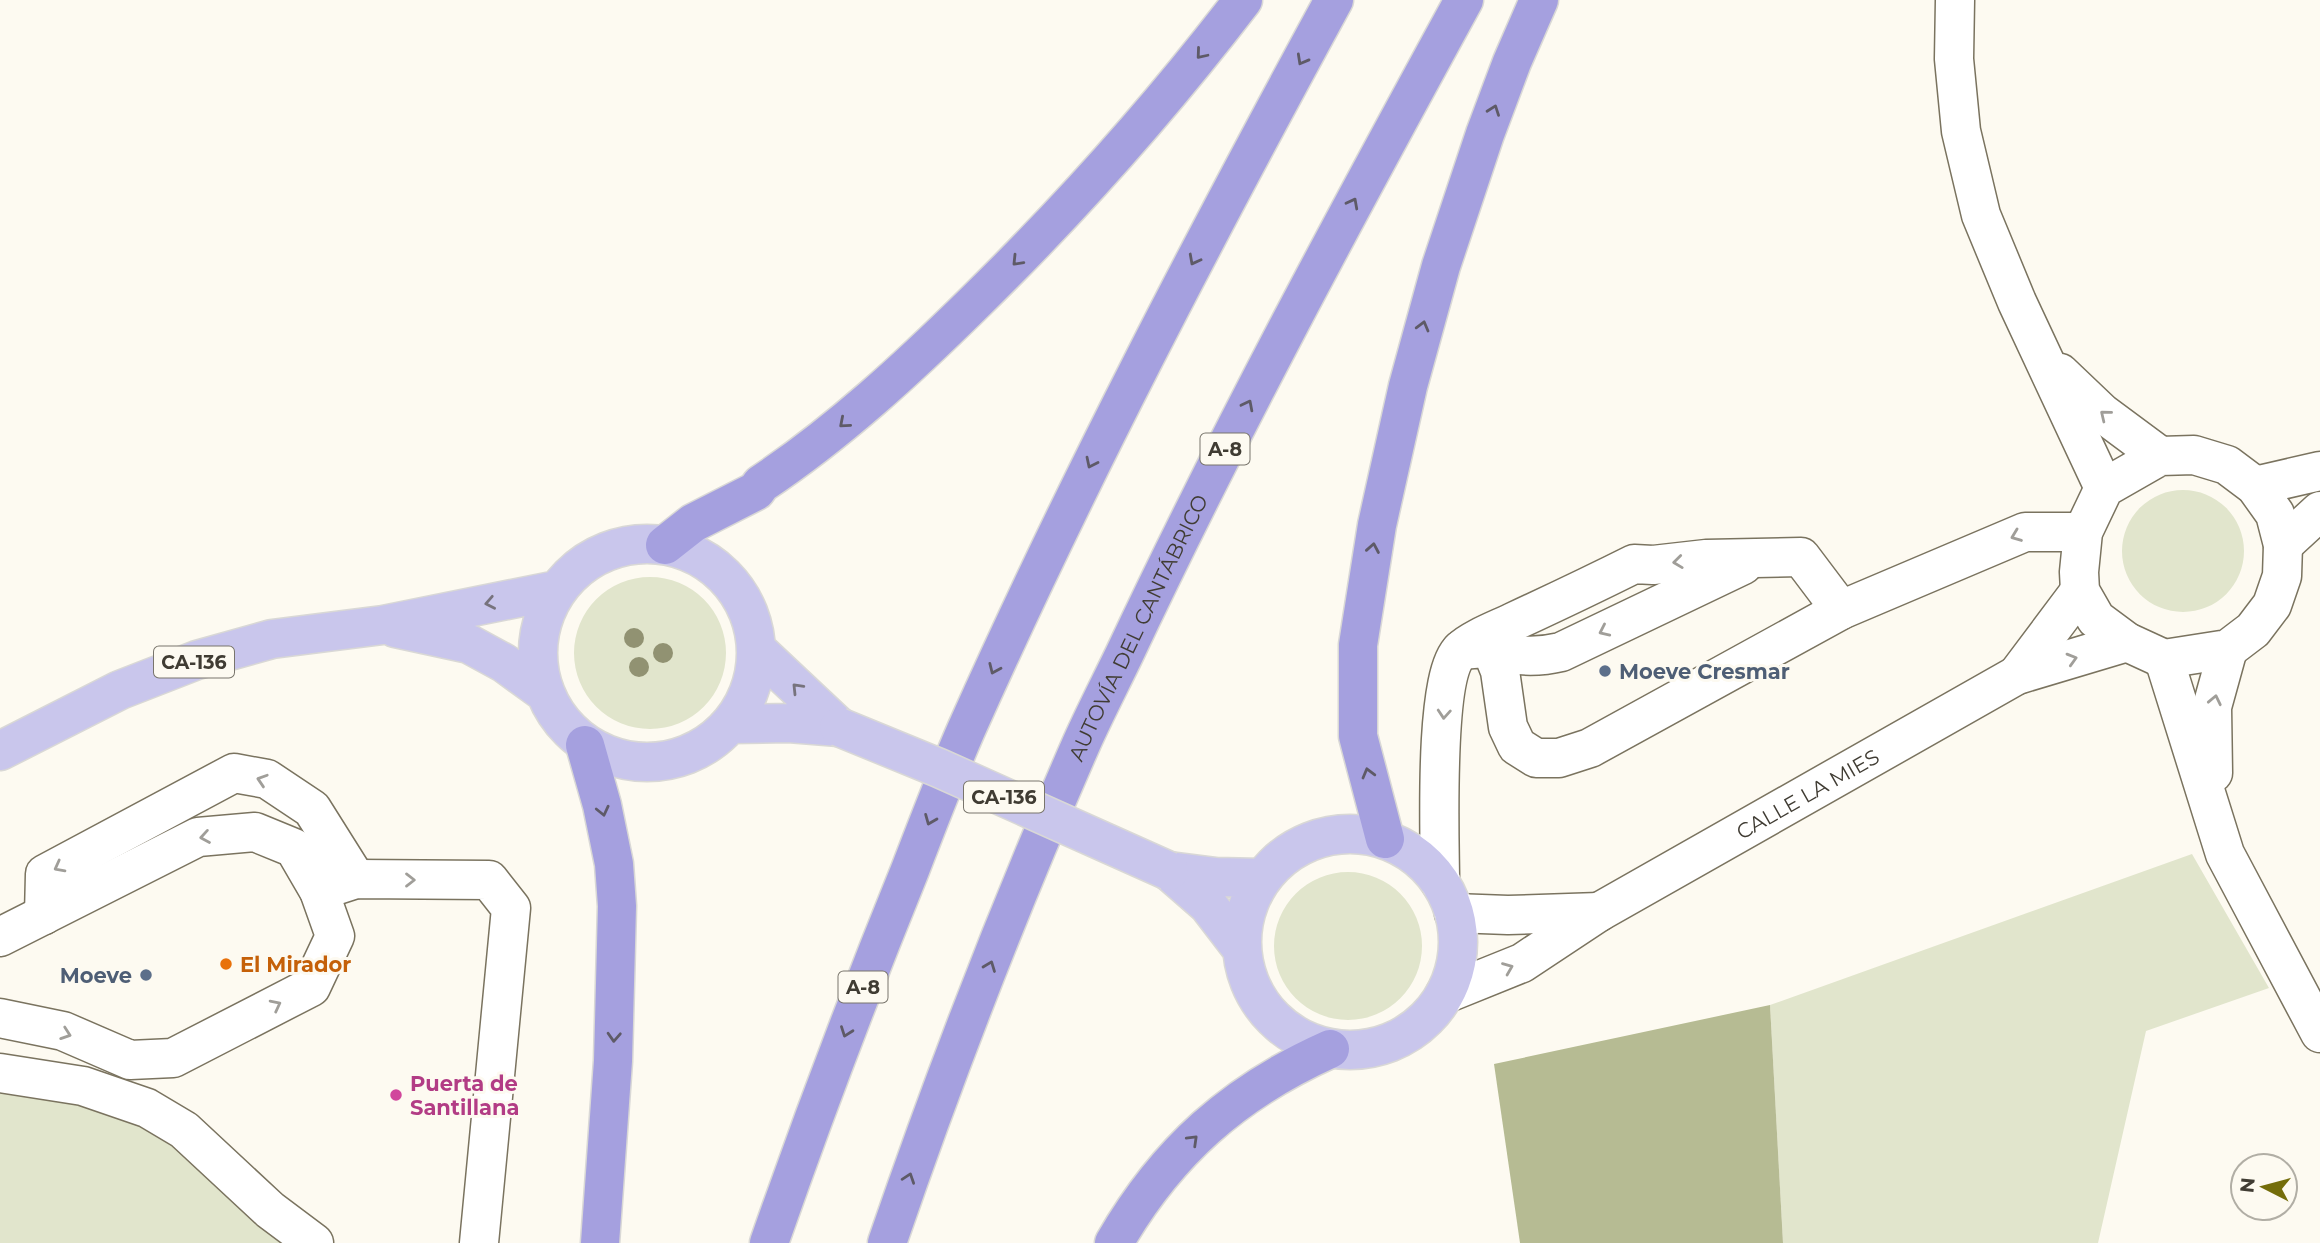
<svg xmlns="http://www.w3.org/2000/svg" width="2320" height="1243" font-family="Montserrat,sans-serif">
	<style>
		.green { fill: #e1e5cc }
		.forest { fill: #b6bb93 }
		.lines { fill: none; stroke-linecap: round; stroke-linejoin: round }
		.minor-casing { stroke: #7a735f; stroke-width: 41 }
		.major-casing { stroke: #d9d8d6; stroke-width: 41 }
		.highway-casing { stroke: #d9d8d6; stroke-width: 41 }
		.minor { stroke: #fff; stroke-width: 38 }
		.major { stroke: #c9c6ec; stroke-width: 38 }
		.highway { stroke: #a5a0df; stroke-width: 38 }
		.major-bridge-casing { stroke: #d9d8d6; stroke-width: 41; stroke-linecap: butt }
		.major-bridge { stroke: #c9c6ec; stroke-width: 38 }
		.tree { fill: #919272 }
		.oneway { stroke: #5e5a67 }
		.oneway2 { stroke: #a09e99 }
		.oneway3 { stroke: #77737d }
		.service-dot { fill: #5c6f8a; stroke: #fdfaf1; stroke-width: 2.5 }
		.food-dot { fill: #e8710a; stroke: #fdfaf1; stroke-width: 2.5 }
		.hotel-dot { fill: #d1479c; stroke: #fdfaf1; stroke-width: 2.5 }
		.labels { text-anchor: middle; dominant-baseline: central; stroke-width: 6; stroke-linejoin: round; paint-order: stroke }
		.shield { fill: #fdfaf1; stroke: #79756c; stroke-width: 2 }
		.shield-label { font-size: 19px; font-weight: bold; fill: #403c33 }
		.street-label { font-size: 21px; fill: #403c33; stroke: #fdfaf1 }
		.service-label { font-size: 21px; font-weight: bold; fill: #4e5e75; stroke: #fdfaf1; text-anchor: start }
		.food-label { font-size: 21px; font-weight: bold; fill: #c56008; stroke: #fdfaf1; text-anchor: start }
		.hotel-label { font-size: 21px; font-weight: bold; fill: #b23c85; stroke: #fdfaf1; text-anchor: start }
	</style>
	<rect width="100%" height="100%" fill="#fdfaf1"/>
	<path class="green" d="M2122 551a61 61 0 1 1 122 0a61 61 0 1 1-122 0Z
		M574 653a76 76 0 1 1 152 0a76 76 0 1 1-152 0Z
		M 2192,854 L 2269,988 L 2146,1031 L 2098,1243 L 1783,1243 L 1770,1005 Z
		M1274 946a74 74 0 1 1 148 0a74 74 0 1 1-148 0Z
		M 0,1085 L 94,1099 L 184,1142 L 297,1243 L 0,1243 Z"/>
	<path class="forest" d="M 1770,1005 L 1783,1243 L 1520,1243 L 1494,1064 Z"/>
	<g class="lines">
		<defs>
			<g id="minor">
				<path d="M 1955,0 L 1954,59 L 1961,131 L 1981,215 L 2017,302 L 2104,488"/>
				<path d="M 2060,373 L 2102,413 L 2160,456"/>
				<path d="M 2194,455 L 2227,465 L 2255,486 L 2275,514 L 2283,545 L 2282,576 L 2272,605 L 2253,630 L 2228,649 L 2164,659 L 2127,642 L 2096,619 L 2080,591 L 2079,572 L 2083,532 L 2104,488 L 2160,456 Z"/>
				<path d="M 2255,486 L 2320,471"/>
				<path d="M 2283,545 L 2320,511"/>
				<path d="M 1485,648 C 1509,656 1536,658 1561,652 L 1743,565"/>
				<path d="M 1461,650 L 1485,648 L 1494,656 L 1500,671 L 1508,727 L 1517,746 L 1536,758 L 1559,758 L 1590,748 L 1841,610 L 2025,532 L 2083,532"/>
				<path d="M 2164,659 L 2225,854 L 2320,1033"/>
				<path d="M 2017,675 L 2080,591"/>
				<path d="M 2213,773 L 2212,707 L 2228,649"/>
				<path d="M 1440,882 C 1440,840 1433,676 1461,650 C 1472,639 1499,629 1513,622 C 1554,603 1594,584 1634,564 L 1653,565 L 1706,559 L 1801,557 L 1841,610"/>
				<path d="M 319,891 L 356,879 L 489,880 L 511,908 L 479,1243"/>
				<path d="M 1454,913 L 1508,915 L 1599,912"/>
				<path d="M 44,915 L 45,874 L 234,773 L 267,779 L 312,809 L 356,879"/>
				<path d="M 0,937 L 198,837 L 255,832 L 294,848 L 319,891 L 335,936 L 311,987 L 173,1058 L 130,1060 L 63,1031 L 0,1018"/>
				<path id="s1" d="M 1445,994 L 1522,963 L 1599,912 L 2017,675 L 2127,642"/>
				<path d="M 0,1073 L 83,1086 L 147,1108 L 184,1130 L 270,1210 L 314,1243"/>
			</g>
			<path id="major" d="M538 653a109 109 0 1 1 218 0a109 109 0 1 1-218 0Z
				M 395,628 L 469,644 L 504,663 L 544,692
				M 756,649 L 839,727
				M 731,724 L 789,723 L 839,727
				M 0,751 L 120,690 L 197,660 L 272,639 L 383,625 L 557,590
				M1242 942a108 108 0 1 1 216 0a108 108 0 1 1-216 0Z
				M 1169,871 L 1208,905 L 1241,948
				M 1169,871 L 1216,877 L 1261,878"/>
			<g id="highway">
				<path d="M 665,545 L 693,523 L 756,491 L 761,484 C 839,432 908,368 975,302 C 1071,208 1161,107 1243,0"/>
				<path d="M 585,745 L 602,805 L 614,864 L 617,906 L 613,1061 L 600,1243"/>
				<path d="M 1385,839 L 1358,736 L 1358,645 L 1377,525 L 1408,386 L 1441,266 L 1485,134 L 1512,62 L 1539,0"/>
				<path d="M 769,1243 C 813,1117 860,993 910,870 C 928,823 946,776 966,730 C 1077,481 1204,239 1334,0"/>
				<path id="s2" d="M 887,1243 C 945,1074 1010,906 1082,742 C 1095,713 1110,684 1124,655 C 1229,432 1346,216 1464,0"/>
				<path d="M 1114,1243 C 1167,1151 1234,1092 1330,1049"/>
			</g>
		</defs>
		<use href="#minor" class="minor-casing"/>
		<use href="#major" class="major-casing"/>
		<use href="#highway" class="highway-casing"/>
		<use href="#minor" class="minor"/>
		<use href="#major" class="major"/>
		<use href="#highway" class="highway"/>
		<defs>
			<path id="major-bridge" d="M 839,727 L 939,768 L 1169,871"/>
		</defs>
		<use href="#major-bridge" class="major-bridge-casing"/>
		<use href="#major-bridge" class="major-bridge"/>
	</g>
	<g class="tree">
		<circle cx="634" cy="638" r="10"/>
		<circle cx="663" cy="653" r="10"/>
		<circle cx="639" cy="667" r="10"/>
	</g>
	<defs><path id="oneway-chevron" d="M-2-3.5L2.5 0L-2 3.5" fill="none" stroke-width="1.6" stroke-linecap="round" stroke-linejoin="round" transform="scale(1.75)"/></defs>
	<g class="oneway">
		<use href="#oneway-chevron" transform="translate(1201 54) rotate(130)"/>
		<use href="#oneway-chevron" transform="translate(1302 60) rotate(119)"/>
		<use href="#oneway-chevron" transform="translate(1494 110) rotate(-70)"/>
		<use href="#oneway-chevron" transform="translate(1353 203) rotate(-62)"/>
		<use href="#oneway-chevron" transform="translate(1194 260) rotate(118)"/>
		<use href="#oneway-chevron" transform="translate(1017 261) rotate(134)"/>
		<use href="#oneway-chevron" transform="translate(1423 326) rotate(-75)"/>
		<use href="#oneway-chevron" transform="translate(1248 405) rotate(-63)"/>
		<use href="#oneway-chevron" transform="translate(844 423) rotate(139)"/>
		<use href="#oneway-chevron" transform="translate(1091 463) rotate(116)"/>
		<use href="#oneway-chevron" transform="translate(1373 548) rotate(-80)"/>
		<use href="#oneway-chevron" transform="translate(994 669) rotate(114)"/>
		<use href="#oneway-chevron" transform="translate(1368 773) rotate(-105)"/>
		<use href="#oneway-chevron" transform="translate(603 811) rotate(77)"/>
		<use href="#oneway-chevron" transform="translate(930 820) rotate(112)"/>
		<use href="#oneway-chevron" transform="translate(990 966) rotate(-69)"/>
		<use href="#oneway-chevron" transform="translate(846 1032) rotate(110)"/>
		<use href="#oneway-chevron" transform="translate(614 1037) rotate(93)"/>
		<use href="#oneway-chevron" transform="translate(1193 1140) rotate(-44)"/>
		<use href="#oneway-chevron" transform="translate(909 1178) rotate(-71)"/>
	</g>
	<g class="oneway2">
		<use href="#oneway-chevron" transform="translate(2105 415) rotate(-141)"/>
		<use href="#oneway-chevron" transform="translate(2016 536) rotate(159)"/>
		<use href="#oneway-chevron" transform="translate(1678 562) rotate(173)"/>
		<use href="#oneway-chevron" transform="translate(1604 631) rotate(155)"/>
		<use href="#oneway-chevron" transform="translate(2072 659) rotate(-16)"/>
		<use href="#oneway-chevron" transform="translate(2215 700) rotate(-78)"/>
		<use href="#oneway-chevron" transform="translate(1444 714) rotate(94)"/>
		<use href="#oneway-chevron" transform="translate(262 780) rotate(-162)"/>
		<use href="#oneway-chevron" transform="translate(205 837) rotate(170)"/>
		<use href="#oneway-chevron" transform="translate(59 867) rotate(152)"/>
		<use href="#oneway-chevron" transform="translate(410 880)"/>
		<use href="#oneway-chevron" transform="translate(1508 968) rotate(-22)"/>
		<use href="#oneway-chevron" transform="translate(276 1005) rotate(-27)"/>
		<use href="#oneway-chevron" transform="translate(66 1034) rotate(19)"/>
	</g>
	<g class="oneway3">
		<use href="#oneway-chevron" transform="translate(490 603) rotate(169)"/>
		<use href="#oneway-chevron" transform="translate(797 688) rotate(-134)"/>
	</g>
	<g class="service-dot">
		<circle cx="1605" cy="671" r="7"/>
		<circle cx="146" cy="975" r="7"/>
	</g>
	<circle class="food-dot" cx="226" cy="964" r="7"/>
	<circle class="hotel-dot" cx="396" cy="1095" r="7"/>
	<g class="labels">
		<g class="shield">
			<rect x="1200.5" y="433.5" width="49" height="31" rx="5"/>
			<rect x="154" y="646.5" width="80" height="31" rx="5"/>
			<rect x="964" y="781.5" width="80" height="31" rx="5"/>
			<rect x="838.5" y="971.5" width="49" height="31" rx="5"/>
		</g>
		<g class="shield-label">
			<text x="1225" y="449">A-8</text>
			<text x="194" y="662">CA-136</text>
			<text x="1004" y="797">CA-136</text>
			<text x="863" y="987">A-8</text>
		</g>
		<g class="street-label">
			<text stroke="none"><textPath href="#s2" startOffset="665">AUTOVÍA DEL CANTÁBRICO</textPath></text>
			<text stroke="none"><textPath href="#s1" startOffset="415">CALLE LA MIES</textPath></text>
		</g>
		<g class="service-label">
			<text x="1619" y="671">Moeve Cresmar</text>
			<text x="132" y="975" text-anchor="end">Moeve</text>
		</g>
		<g class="food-label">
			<text x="240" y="964">El Mirador</text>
		</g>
		<g class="hotel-label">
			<text x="410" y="1083">Puerta de<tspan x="410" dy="24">Santillana</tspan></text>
		</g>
	</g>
	<g transform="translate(2264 1187) rotate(276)"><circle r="33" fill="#fdfaf1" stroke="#b1aea5" stroke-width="2"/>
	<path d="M0-5L12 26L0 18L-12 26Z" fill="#746d0a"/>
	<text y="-10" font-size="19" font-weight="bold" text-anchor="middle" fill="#403c33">N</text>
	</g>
</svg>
